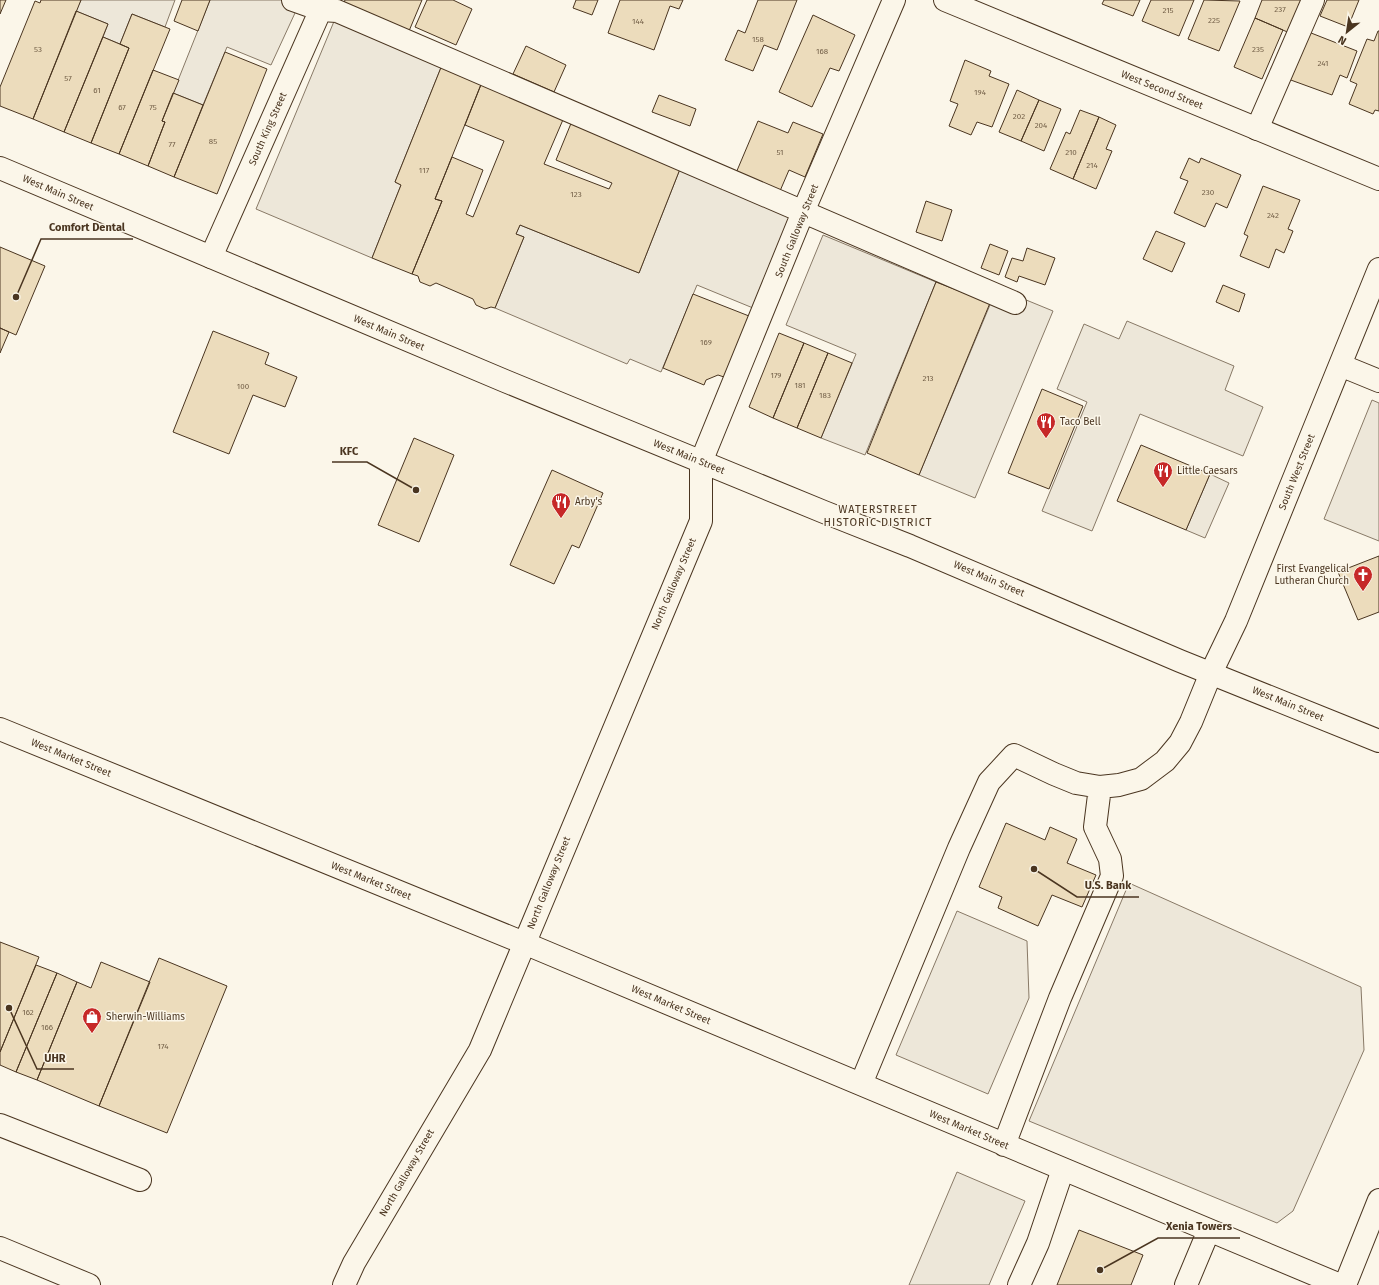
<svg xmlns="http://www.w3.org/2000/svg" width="1379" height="1285" font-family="'Fira Sans',sans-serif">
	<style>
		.parking { fill: #ede7d9; stroke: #887966 }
		.building { fill: #ecdcbc; stroke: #4a3520 }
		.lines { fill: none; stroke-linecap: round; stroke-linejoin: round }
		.minor-casing { stroke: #4a3520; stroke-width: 24 }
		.major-casing { stroke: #4a3520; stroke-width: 24 }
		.highway-casing { stroke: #4a3520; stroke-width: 24 }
		.minor { stroke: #fbf6e9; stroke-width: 22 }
		.major { stroke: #fbf6e9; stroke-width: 22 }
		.highway { stroke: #fbf6e9; stroke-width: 22 }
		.labels { text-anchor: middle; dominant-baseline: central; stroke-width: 3; stroke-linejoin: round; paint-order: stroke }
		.number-label { font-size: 8px; fill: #725f47 }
		.street-label { font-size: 10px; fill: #4a3520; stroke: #fbf6e9 }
		.poi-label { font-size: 10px; fill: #4a3520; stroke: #fbf6e9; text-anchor: start }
		.neighbourhood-label { font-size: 11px; letter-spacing: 1px; fill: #4a3520; stroke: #fbf6e9 }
		.leader { fill: none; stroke: #4a3520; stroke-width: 1.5 }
		.callout-dot { fill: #4a3520; stroke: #fbf6e9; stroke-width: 1.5 }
		.callout-label { font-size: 11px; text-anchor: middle; font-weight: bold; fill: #4a3520; stroke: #fbf6e9; stroke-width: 3; stroke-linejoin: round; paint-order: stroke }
	</style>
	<rect width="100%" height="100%" fill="#fbf6e9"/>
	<path class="parking" d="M 81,0 L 175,0 L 165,27 L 132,14 L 120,44 L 103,37 L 108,24 L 76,11 Z
		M 210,0 L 301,0 L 271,65 L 227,47 L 203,105 L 173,93 Z
		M 335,19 L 442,65 L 395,182 L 401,185 L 372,258 L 256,209 Z
		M 680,169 L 792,215 L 753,308 L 697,285 L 661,372 L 630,359 L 627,364 L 495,308 L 524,237 L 516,234 L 520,225 L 639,273 Z
		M 823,235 L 936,282 L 865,455 L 821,438 L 856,354 L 786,325 Z
		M 997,288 L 1053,311 L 975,498 L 919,475 Z
		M 1127,321 L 1234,366 L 1225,390 L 1263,407 L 1243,456 L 1140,414 L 1092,531 L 1042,511 L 1087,402 L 1057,389 L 1084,324 L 1119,339 Z
		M 1372,400 L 1379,403 L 1379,541 L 1324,519 Z
		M 1210,474 L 1229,483 L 1205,538 L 1186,530 Z
		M 1129,883 L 1361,987 L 1364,1050 L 1293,1211 L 1277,1223 L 1029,1121 Z
		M 957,911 L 1027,941 L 1029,998 L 988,1094 L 896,1055 Z
		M 957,1172 L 1025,1201 L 989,1285 L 909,1285 Z"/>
	<path class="building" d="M 0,0 L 6,0 L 0,14 Z
		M 41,0 L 81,0 L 33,119 L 0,106 L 0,87 L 35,1 L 40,3 Z
		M 182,0 L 210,0 L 198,31 L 174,21 Z
		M 345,0 L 422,0 L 409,31 L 343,4 Z
		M 427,0 L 453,0 L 472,9 L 456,45 L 415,27 Z
		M 576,0 L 598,0 L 592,15 L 573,8 Z
		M 620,0 L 683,0 L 679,9 L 670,6 L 654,50 L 608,33 Z
		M 758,0 L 797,0 L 777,50 L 764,45 L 753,71 L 725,60 L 738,30 L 745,33 Z
		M 1104,0 L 1140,0 L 1133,16 L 1102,4 Z
		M 1151,0 L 1194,0 L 1179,36 L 1142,21 Z
		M 1204,0 L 1240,1 L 1219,51 L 1188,39 Z
		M 1262,0 L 1306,0 L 1292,34 L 1255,18 Z
		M 1327,0 L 1359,0 L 1348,27 L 1320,16 Z
		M 76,11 L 108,24 L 64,132 L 33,119 Z
		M 132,14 L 170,29 L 119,154 L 91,143 L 129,48 L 120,44 Z
		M 813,15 L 855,35 L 839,71 L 830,68 L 812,107 L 779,92 Z
		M 1255,18 L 1283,30 L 1262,79 L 1234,67 Z
		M 1306,31 L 1357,51 L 1347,78 L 1340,75 L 1332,95 L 1288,79 Z
		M 1378,31 L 1379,31 L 1379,111 L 1375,110 L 1373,114 L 1349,104 L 1357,84 L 1350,81 L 1367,39 L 1374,41 Z
		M 103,37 L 129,48 L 91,143 L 64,132 Z
		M 526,46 L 566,65 L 554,92 L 513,74 Z
		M 225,52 L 267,69 L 217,194 L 174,177 Z
		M 965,60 L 991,71 L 989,76 L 1009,84 L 992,127 L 977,122 L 971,135 L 949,126 L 958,104 L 950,101 Z
		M 442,65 L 482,82 L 435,199 L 442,201 L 412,274 L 372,258 L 401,185 L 395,182 Z
		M 153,70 L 179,80 L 162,121 L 165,122 L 148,166 L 119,154 Z
		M 482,82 L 565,115 L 544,164 L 609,189 L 612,183 L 556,160 L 572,121 L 680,169 L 639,273 L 520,225 L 516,234 L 524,237 L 495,308 L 491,307 L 485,309 L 476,305 L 473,299 L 436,283 L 430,286 L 420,282 L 418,276 L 412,274 L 442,201 L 435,199 L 452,157 L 483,170 L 466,214 L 473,217 L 504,141 L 465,125 Z
		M 1017,90 L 1039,100 L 1021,141 L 999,132 Z
		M 173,93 L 203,105 L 174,177 L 148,166 L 165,122 L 162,121 Z
		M 659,95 L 696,109 L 690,126 L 652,112 Z
		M 1039,100 L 1061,109 L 1044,151 L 1021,141 Z
		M 1080,110 L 1099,117 L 1073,179 L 1050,169 L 1066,132 L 1070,134 Z
		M 1099,117 L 1116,125 L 1106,149 L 1112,151 L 1096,189 L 1073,179 Z
		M 758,121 L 788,133 L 793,122 L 823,134 L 805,177 L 789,170 L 780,191 L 736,173 Z
		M 1189,158 L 1199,163 L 1201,158 L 1241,175 L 1227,208 L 1216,203 L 1205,227 L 1174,213 L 1188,181 L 1180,178 Z
		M 1263,186 L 1300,200 L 1288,229 L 1293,231 L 1284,253 L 1276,249 L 1269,268 L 1240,256 L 1248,236 L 1244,234 Z
		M 926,201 L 952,210 L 942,241 L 916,232 Z
		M 1156,231 L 1185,243 L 1172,272 L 1143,259 Z
		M 990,244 L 1008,251 L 999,275 L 981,268 Z
		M 0,247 L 45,266 L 16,335 L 0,328 Z
		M 1027,248 L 1055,258 L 1045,285 L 1019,276 L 1017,282 L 1005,277 L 1012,258 L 1023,261 Z
		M 936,282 L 990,303 L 919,475 L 867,453 Z
		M 1223,285 L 1245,294 L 1239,312 L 1216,302 Z
		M 693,294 L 749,316 L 724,377 L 718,375 L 706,380 L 704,385 L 663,368 Z
		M 0,328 L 9,332 L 0,353 Z
		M 213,331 L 269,353 L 265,364 L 297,377 L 285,407 L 253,395 L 229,454 L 173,432 Z
		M 779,333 L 804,343 L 773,418 L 749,407 Z
		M 804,343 L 828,353 L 797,428 L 773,418 Z
		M 828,353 L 852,363 L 821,438 L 797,428 Z
		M 1042,389 L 1083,406 L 1049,489 L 1008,473 Z
		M 414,438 L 454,455 L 419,542 L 378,525 Z
		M 1141,445 L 1210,474 L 1186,530 L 1117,501 Z
		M 552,470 L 603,493 L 579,548 L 572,545 L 554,584 L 510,565 Z
		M 1379,556 L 1379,612 L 1358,620 L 1338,572 Z
		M 1006,823 L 1045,840 L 1050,827 L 1077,839 L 1067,863 L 1096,875 L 1082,907 L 1052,895 L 1038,926 L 998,908 L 1002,897 L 979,887 Z
		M 0,942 L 39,957 L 0,1052 Z
		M 159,958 L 227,986 L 167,1133 L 99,1106 Z
		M 101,962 L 150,982 L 99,1106 L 37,1080 L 77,982 L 91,988 Z
		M 36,965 L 57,973 L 16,1072 L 0,1065 L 0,1052 Z
		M 57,973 L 77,982 L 37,1080 L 16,1072 Z
		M 1079,1230 L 1143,1255 L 1131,1285 L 1057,1285 Z"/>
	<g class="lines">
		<defs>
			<path id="minor" d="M 293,0 L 321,10 L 337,11 L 1015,303
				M 1257,129 L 1313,0
				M 211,257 L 325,0
				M 1340,365 L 1379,381
				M 0,729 L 524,943 L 1340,1285
				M 861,1084 L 959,848 L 989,782 L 1014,755 L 1054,774 L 1076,783 L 1100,787 L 1119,785 L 1141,779 L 1165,761 L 1180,743 L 1191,722 L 1211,673 L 1236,621 L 1379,269
				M 0,1125 L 140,1180
				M 1004,1145 L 1060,998 L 1112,876 L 1110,859 L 1095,827 L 1100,787
				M 344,1285 L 354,1263 L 480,1050 L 701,521 L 701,462 L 803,212 L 894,0
				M 1019,1285 L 1038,1243 L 1063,1169
				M 1186,1285 L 1209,1230"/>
			<path id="major" d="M 945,0 L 1379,179
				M 0,168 L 505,381 L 824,512 L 910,546 L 1180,661 L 1379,741"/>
			<path id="highway" d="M 0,1248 L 89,1285
				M 1345,1285 L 1379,1200"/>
		</defs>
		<use href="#minor" class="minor-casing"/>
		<use href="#major" class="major-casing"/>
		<use href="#highway" class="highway-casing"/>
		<use href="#minor" class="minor"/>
		<use href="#major" class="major"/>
		<use href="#highway" class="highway"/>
	</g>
	<defs>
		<symbol id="restaurant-pin" viewBox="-11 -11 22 30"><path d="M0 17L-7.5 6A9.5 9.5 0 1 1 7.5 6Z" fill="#c62828" stroke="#fbf6e9"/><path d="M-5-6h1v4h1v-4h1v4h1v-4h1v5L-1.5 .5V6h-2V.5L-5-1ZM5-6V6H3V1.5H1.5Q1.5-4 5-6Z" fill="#fff"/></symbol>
		<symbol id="church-pin" viewBox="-11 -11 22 30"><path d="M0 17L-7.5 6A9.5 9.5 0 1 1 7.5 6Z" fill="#c62828" stroke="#fbf6e9"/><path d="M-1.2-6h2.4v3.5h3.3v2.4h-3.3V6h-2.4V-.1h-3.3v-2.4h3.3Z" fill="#fff"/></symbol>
		<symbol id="shop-pin" viewBox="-11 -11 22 30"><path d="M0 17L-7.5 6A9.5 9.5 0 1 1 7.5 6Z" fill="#c62828" stroke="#fbf6e9"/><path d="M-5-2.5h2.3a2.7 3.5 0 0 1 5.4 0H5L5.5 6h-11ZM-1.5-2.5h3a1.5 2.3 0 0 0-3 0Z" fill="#fff"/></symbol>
	</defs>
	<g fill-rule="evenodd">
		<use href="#restaurant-pin" x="1035" y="411" width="22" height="30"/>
		<use href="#restaurant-pin" x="1152" y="460" width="22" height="30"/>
		<use href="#restaurant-pin" x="550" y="491" width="22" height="30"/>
		<use href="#church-pin" x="1352" y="564" width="22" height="30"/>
		<use href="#shop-pin" x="81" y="1006" width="22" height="30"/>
	</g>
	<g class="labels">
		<g class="number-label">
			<text x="1280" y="9">237</text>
			<text x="1168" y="10">215</text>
			<text x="1214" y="20">225</text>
			<text x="638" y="21">144</text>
			<text x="758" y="39">158</text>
			<text x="38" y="49">53</text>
			<text x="1258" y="49">235</text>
			<text x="822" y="51">168</text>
			<text x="1323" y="63">241</text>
			<text x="68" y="78">57</text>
			<text x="97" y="90">61</text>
			<text x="980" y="92">194</text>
			<text x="122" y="107">67</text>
			<text x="153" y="107">75</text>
			<text x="1019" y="116">202</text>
			<text x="1041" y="125">204</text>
			<text x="213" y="141">85</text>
			<text x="172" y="144">77</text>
			<text x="780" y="152">51</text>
			<text x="1071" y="152">210</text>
			<text x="1092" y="165">214</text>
			<text x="424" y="170">117</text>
			<text x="1208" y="192">230</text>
			<text x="576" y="194">123</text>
			<text x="1273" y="215">242</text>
			<text x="706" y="342">169</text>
			<text x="776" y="375">179</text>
			<text x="928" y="378">213</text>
			<text x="800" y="385">181</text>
			<text x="243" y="386">100</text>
			<text x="825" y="395">183</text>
			<text x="28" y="1012">162</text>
			<text x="47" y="1027">166</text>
			<text x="163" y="1046">174</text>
		</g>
		<g class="street-label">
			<text transform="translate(1162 90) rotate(22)">West Second Street</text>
			<text transform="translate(268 129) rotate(-66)">South King Street</text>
			<text transform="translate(58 193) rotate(23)">West Main Street</text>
			<text transform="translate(797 231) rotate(-68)">South Galloway Street</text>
			<text transform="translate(389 333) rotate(23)">West Main Street</text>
			<text transform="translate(689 457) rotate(22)">West Main Street</text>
			<text transform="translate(1297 472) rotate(-68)">South West Street</text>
			<text transform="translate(989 579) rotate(23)">West Main Street</text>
			<text transform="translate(674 584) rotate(-67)">North Galloway Street</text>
			<text transform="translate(1288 704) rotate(22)">West Main Street</text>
			<text transform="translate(71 758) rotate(22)">West Market Street</text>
			<text transform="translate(371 881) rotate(22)">West Market Street</text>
			<text transform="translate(549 883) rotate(-68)">North Galloway Street</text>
			<text transform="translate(671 1005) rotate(23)">West Market Street</text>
			<text transform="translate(969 1130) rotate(23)">West Market Street</text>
			<text transform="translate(407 1173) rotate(-60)">North Galloway Street</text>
		</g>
		<g class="poi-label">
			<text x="1060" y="422">Taco Bell</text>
			<text x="1177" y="471">Little Caesars</text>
			<text x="575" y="502">Arby's</text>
			<text x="1349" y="569" text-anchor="end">First Evangelical<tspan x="1349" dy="12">Lutheran Church</tspan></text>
			<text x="106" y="1017">Sherwin-Williams</text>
		</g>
		<g class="neighbourhood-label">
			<text x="878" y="509">WATERSTREET<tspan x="878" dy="13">HISTORIC DISTRICT</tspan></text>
		</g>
	</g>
	<path class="leader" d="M16 297L41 239H133M416 490L367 462H332M1034 869L1077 897H1139M9 1008L37 1069H74M1100 1270L1158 1238H1240"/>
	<g class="callout-dot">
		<circle cx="16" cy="297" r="4"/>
		<circle cx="416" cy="490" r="4"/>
		<circle cx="1034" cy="869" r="4"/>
		<circle cx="9" cy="1008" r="4"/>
		<circle cx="1100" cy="1270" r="4"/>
	</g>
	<g class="callout-label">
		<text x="87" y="231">Comfort Dental</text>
		<text x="349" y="455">KFC</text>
		<text x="1108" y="889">U.S. Bank</text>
		<text x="55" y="1062">UHR</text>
		<text x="1199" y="1230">Xenia Towers</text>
	</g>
	<g transform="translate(1347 32) rotate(210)" stroke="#fbf6e9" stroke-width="3" paint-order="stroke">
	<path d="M0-3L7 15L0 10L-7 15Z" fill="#4a3520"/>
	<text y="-6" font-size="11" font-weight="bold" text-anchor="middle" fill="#4a3520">N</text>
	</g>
</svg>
